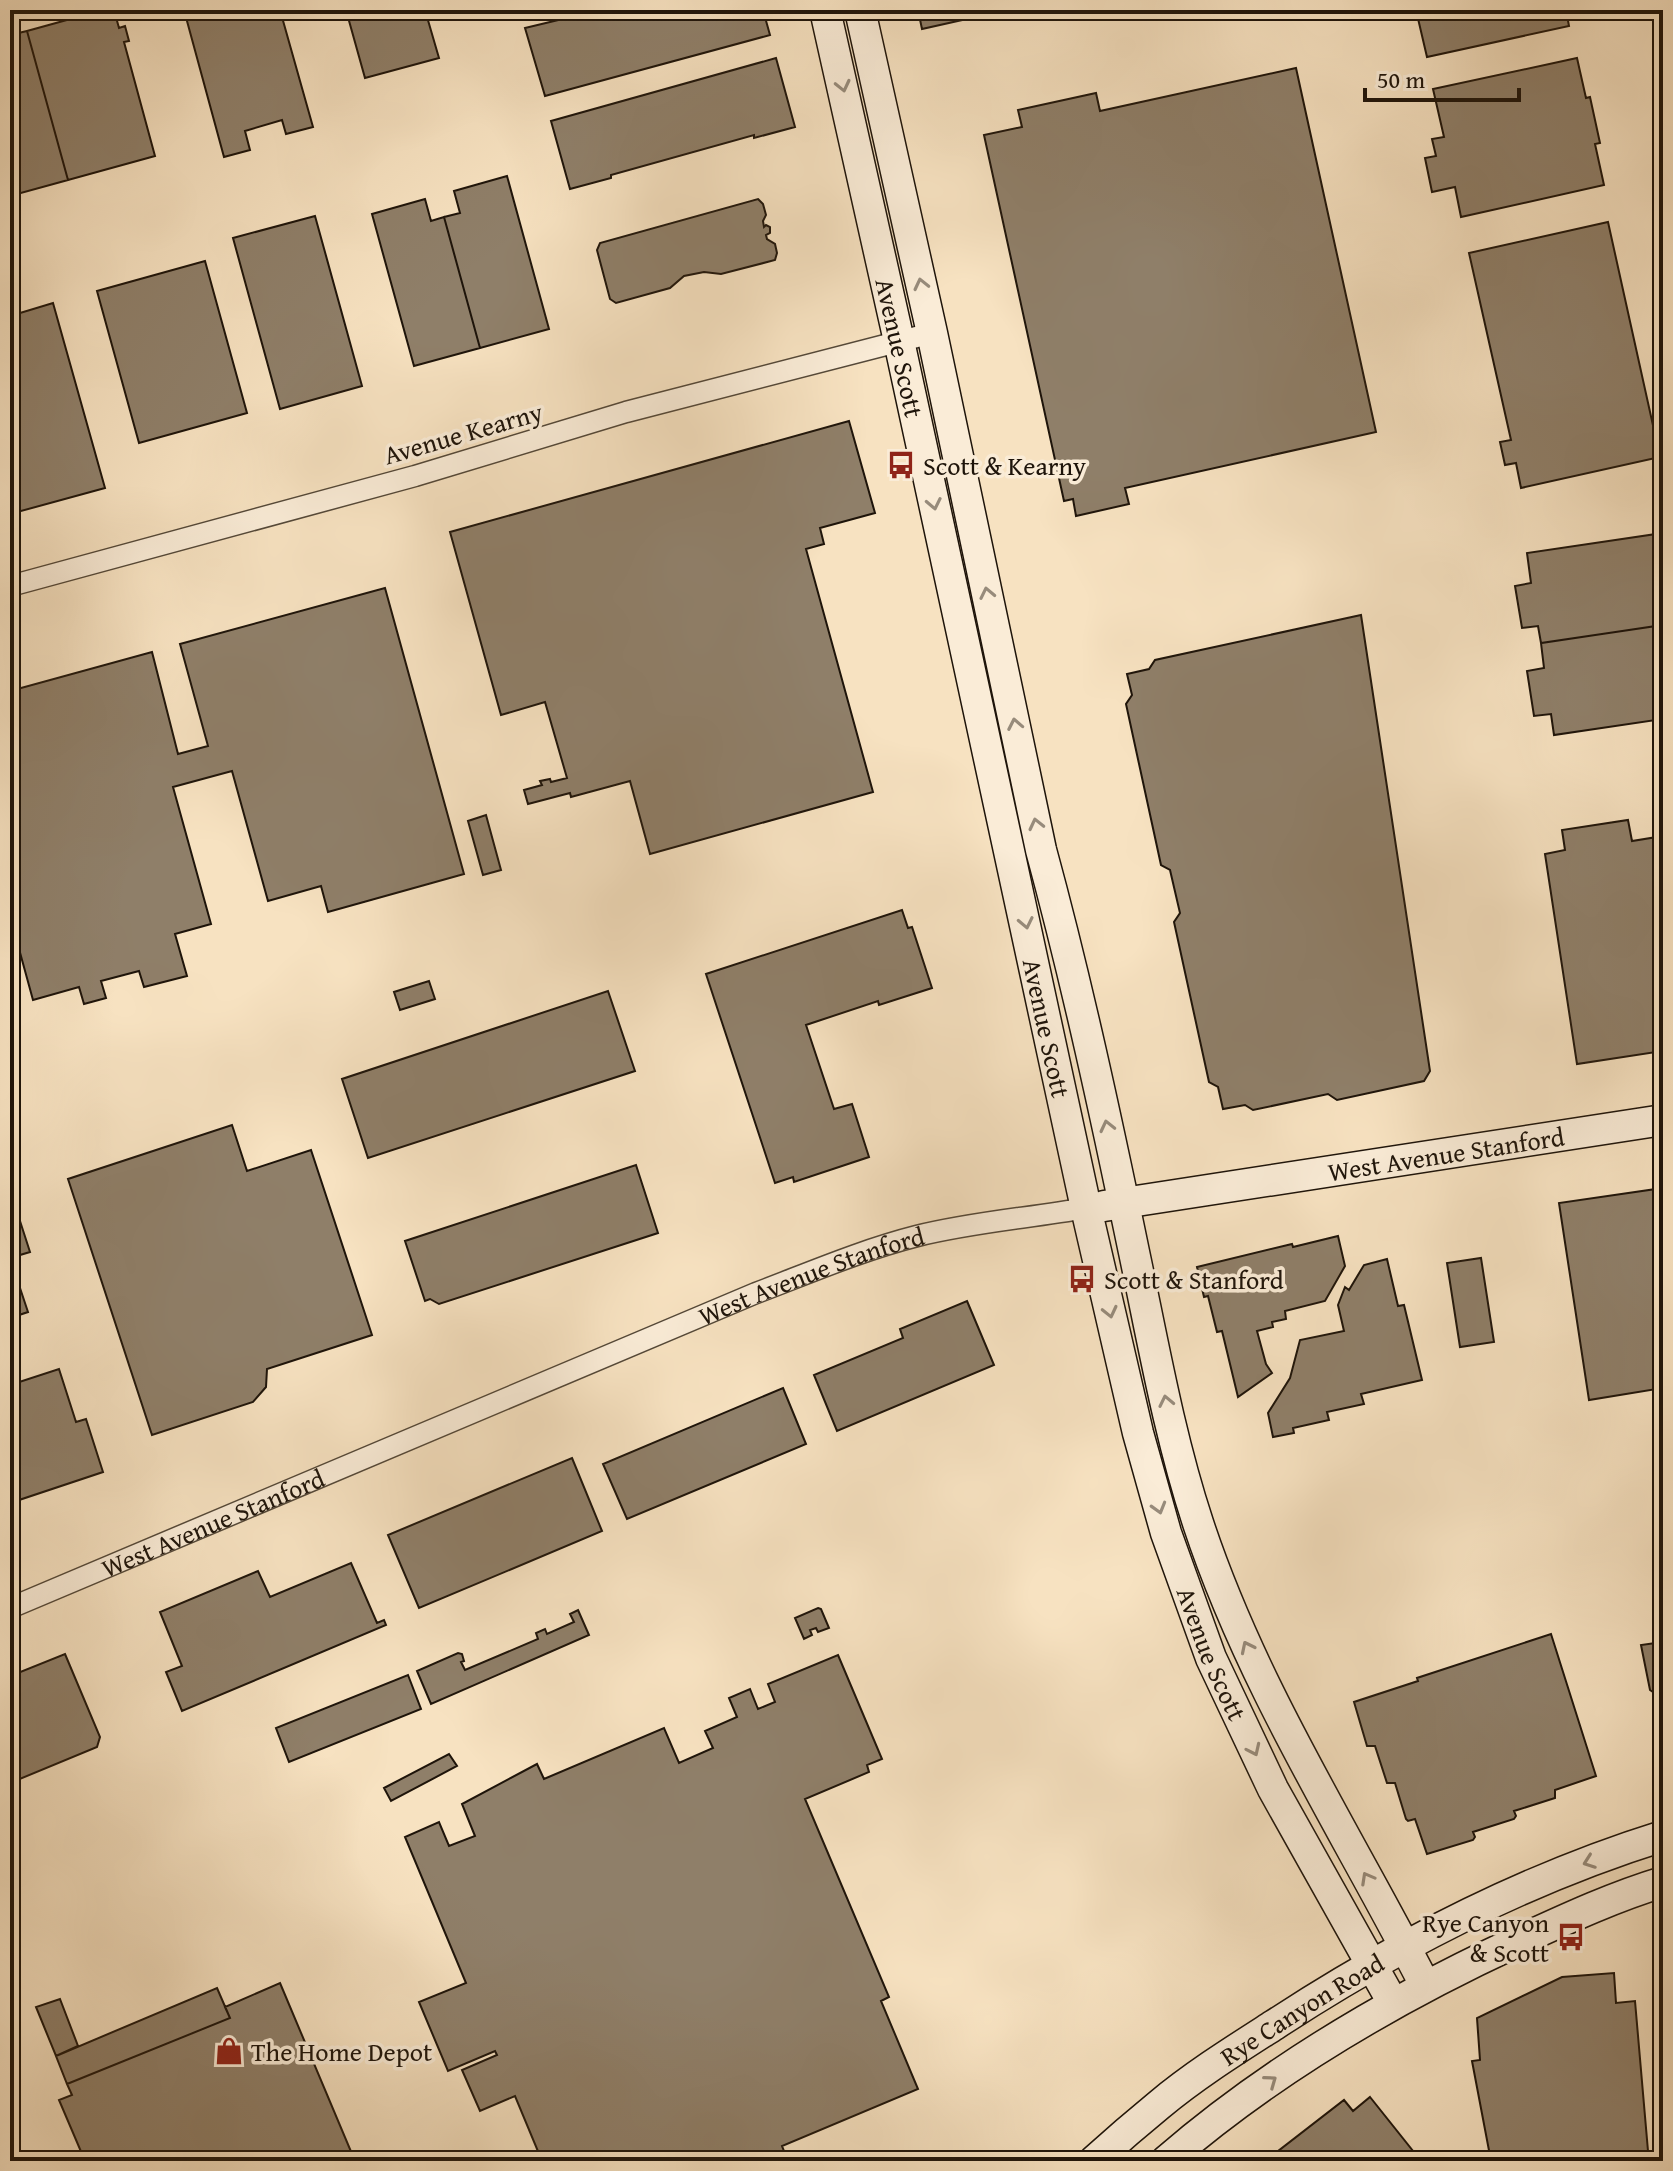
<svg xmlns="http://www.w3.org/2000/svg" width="1673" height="2171" font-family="'Gentium Book Plus',serif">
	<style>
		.building { fill: #8f7f69; stroke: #1e140a; stroke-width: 2 }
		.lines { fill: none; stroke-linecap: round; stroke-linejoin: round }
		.street-casing { stroke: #544838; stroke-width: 23 }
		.secondary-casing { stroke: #1e140a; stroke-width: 33 }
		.street { stroke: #faecd7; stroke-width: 20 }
		.secondary { stroke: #faecd7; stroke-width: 30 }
		.oneway { stroke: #978b7b }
		.labels { text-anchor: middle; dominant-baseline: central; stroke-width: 7; stroke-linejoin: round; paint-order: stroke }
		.street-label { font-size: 26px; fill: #1e140a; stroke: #faecd7 }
		.poi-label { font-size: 26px; fill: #1e140a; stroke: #faecd7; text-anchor: start }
	</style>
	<rect width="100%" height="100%" fill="#f7e2c1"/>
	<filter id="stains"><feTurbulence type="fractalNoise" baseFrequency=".0025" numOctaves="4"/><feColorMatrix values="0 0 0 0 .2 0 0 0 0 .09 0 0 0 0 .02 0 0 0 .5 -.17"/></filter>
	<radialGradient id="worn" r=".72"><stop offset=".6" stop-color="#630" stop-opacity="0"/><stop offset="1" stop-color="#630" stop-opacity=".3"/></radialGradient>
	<path class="building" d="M 103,10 L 114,10 L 119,28 L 125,26 L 129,41 L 124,42 L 155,156 L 68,180 L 27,31 Z
		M 184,10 L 280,10 L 313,127 L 286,134 L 282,120 L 245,131 L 250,150 L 224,157 Z
		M 346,10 L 425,10 L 439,58 L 365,78 Z
		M 600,10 L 763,10 L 770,35 L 545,96 L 525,28 Z
		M 918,10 L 1007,10 L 922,29 Z
		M 1416,10 L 1566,10 L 1569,26 L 1427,57 Z
		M 27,31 L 68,180 L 10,196 L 10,35 Z
		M 776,58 L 795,127 L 754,138 L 754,135 L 611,175 L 611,178 L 570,189 L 551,121 Z
		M 1577,58 L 1586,98 L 1590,97 L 1600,143 L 1595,144 L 1604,185 L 1461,217 L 1455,187 L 1432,192 L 1425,158 L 1436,156 L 1432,139 L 1444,137 L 1433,89 Z
		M 1296,68 L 1376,432 L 1125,488 L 1129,504 L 1076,516 L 1073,499 L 1064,501 L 984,135 L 1022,127 L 1018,110 L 1096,93 L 1100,111 Z
		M 507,176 L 549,329 L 480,348 L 444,217 L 460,213 L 454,191 Z
		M 425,199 L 431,221 L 444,217 L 480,348 L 414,366 L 372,214 Z
		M 758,199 L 763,204 L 766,215 L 763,221 L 764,227 L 766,225 L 770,227 L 770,233 L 766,235 L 767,239 L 775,244 L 777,253 L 775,260 L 721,274 L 704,272 L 684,276 L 670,288 L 616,303 L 610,299 L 597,250 L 600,243 Z
		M 315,216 L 362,386 L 280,409 L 233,238 Z
		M 1608,222 L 1660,457 L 1521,488 L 1516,463 L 1505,465 L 1500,442 L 1511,440 L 1469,253 Z
		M 205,261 L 247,413 L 139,443 L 97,291 Z
		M 53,303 L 105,488 L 10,514 L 10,316 Z
		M 849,421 L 875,513 L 820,528 L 824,544 L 806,549 L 873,792 L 650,854 L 630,781 L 571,797 L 570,793 L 528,804 L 524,790 L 542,785 L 540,781 L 550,779 L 551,782 L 567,778 L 545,702 L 501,715 L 450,532 Z
		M 1663,533 L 1663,625 L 1541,643 L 1538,626 L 1522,628 L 1515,586 L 1531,583 L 1527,553 Z
		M 385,588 L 464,874 L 328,912 L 321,886 L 268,901 L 232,771 L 173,787 L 211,924 L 175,934 L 187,976 L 144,987 L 139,971 L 101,981 L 106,998 L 84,1004 L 79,987 L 33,1000 L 10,916 L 10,691 L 152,652 L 178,754 L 208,746 L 180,644 Z
		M 1361,615 L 1430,1071 L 1424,1081 L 1337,1100 L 1328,1094 L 1253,1110 L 1245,1105 L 1223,1109 L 1218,1087 L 1209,1082 L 1174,922 L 1180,913 L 1170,870 L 1161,865 L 1126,704 L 1132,695 L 1127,674 L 1149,669 L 1155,660 Z
		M 1663,625 L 1663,719 L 1554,735 L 1551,714 L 1534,716 L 1527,671 L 1544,668 L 1541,643 Z
		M 486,815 L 501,870 L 483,875 L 468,821 Z
		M 1628,820 L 1632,841 L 1663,836 L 1663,1051 L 1577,1064 L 1545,854 L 1565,850 L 1562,830 Z
		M 902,910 L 908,928 L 912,927 L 932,988 L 879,1005 L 878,1001 L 806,1025 L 834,1109 L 852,1104 L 869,1157 L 794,1182 L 793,1177 L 775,1183 L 706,974 Z
		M 429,981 L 435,999 L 400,1010 L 394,992 Z
		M 608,991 L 635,1071 L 368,1158 L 342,1079 Z
		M 232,1125 L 247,1171 L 311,1150 L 372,1335 L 267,1369 L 266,1387 L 253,1402 L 152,1435 L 68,1179 Z
		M 636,1165 L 658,1233 L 439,1304 L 430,1299 L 425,1301 L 405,1241 Z
		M 1663,1188 L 1663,1388 L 1589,1400 L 1559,1203 Z
		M 10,1190 L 30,1252 L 10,1258 L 28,1312 L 10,1318 Z
		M 1338,1236 L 1345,1266 L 1325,1301 L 1285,1311 L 1286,1319 L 1272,1322 L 1273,1327 L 1257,1331 L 1266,1364 L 1272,1373 L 1238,1397 L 1222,1331 L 1217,1332 L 1208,1296 L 1204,1297 L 1197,1267 L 1292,1244 L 1293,1247 Z
		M 1481,1258 L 1494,1342 L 1460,1347 L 1447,1263 Z
		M 1387,1259 L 1398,1306 L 1404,1305 L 1422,1380 L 1361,1394 L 1364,1404 L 1327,1412 L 1329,1420 L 1293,1428 L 1294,1433 L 1273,1437 L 1268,1413 L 1290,1378 L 1300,1340 L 1344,1331 L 1338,1305 L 1345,1287 L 1349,1290 L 1364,1265 Z
		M 967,1301 L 994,1365 L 837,1431 L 814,1375 L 903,1338 L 900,1329 Z
		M 59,1369 L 76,1422 L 86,1419 L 103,1472 L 10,1503 L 10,1385 Z
		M 783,1388 L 806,1444 L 627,1519 L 603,1464 Z
		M 572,1458 L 602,1531 L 419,1608 L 388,1535 Z
		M 351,1563 L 377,1623 L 384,1620 L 386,1625 L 182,1711 L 166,1672 L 182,1666 L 160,1612 L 258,1571 L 270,1597 Z
		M 818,1608 L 821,1609 L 829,1628 L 818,1632 L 816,1628 L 810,1630 L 812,1635 L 804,1639 L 795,1618 Z
		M 578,1610 L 589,1635 L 431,1704 L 417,1671 L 458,1653 L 462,1654 L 464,1661 L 461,1662 L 465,1670 L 538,1639 L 536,1633 L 545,1629 L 547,1634 L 574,1622 L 570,1614 Z
		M 1551,1634 L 1596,1776 L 1555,1790 L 1555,1798 L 1514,1811 L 1516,1816 L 1514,1819 L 1473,1832 L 1475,1837 L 1473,1840 L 1427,1854 L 1415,1819 L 1408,1821 L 1406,1819 L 1395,1783 L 1387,1783 L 1375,1746 L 1367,1746 L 1354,1702 L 1418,1681 L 1417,1678 Z
		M 1663,1642 L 1663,1699 L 1650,1690 L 1641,1645 Z
		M 65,1654 L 100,1737 L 97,1747 L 10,1783 L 10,1670 L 16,1668 L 18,1673 Z
		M 838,1655 L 882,1759 L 867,1765 L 869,1772 L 805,1799 L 889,1997 L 881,2001 L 918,2089 L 782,2146 L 788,2161 L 542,2161 L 515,2096 L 480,2111 L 462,2070 L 497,2055 L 495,2051 L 448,2071 L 419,2002 L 466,1983 L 405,1837 L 439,1822 L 449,1846 L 475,1836 L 462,1804 L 537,1764 L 544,1779 L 664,1728 L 679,1763 L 713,1748 L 705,1731 L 737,1717 L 729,1698 L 750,1689 L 758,1709 L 775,1702 L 768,1684 Z
		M 408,1675 L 421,1709 L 289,1762 L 276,1728 Z
		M 449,1754 L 457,1766 L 391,1801 L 384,1788 Z
		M 1614,1973 L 1616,2003 L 1635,2001 L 1648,2151 L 1623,2155 L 1624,2161 L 1491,2161 L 1472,2061 L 1480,2060 L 1477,2018 L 1562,1977 Z
		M 280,1983 L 355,2161 L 85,2161 L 59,2100 L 72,2095 L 67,2084 L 230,2018 L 225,2007 Z
		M 217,1988 L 230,2018 L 67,2084 L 56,2056 Z
		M 60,1999 L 78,2046 L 56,2056 L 36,2007 Z
		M 1370,2097 L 1421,2161 L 1278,2161 L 1273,2155 L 1344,2100 L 1353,2111 Z"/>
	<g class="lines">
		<defs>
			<g id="street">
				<path d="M 10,586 L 415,476 L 626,412 L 932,333"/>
				<path id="s1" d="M 10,1608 L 756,1293 C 809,1273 862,1250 917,1236 C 973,1222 1030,1218 1086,1208"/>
			</g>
			<g id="secondary">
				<path id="s2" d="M 825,10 L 899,341 L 1086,1208 L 1138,1433 L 1166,1533 L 1211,1658 L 1273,1789 L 1393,2003"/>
				<path d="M 860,10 L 932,333 L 1041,850 C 1077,982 1106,1117 1134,1252 C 1153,1342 1169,1435 1198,1523 C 1252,1687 1347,1833 1425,1985"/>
				<path id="s3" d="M 1104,1206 L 1663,1120"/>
				<path id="s4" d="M 1094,2161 C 1115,2142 1137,2123 1159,2105 C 1195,2075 1235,2050 1274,2025 C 1395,1946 1525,1879 1663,1836"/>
				<path d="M 1166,2161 C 1271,2070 1391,2000 1516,1942 C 1564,1920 1613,1897 1663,1882"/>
			</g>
		</defs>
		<use href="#street" class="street-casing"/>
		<use href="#secondary" class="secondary-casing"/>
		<use href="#street" class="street"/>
		<use href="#secondary" class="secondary"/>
	</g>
	<defs><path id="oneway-chevron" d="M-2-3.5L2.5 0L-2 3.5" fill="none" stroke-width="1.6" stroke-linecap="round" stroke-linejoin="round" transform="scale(2)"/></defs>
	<g class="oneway">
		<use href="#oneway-chevron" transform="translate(843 86) rotate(77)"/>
		<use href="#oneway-chevron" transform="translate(921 284) rotate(-103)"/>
		<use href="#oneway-chevron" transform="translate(934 504) rotate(78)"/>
		<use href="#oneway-chevron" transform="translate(987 593) rotate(-102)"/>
		<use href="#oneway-chevron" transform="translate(1015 724) rotate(-101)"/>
		<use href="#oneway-chevron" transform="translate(1036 824) rotate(-103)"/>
		<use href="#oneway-chevron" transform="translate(1026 923) rotate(78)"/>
		<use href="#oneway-chevron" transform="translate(1107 1126) rotate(-103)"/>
		<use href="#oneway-chevron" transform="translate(1110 1312) rotate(77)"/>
		<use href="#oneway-chevron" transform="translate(1166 1401) rotate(-102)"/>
		<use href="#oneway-chevron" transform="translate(1159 1508) rotate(74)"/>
		<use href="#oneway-chevron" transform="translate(1247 1647) rotate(-116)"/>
		<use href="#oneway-chevron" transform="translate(1254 1750) rotate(65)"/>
		<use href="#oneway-chevron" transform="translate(1589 1862) rotate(160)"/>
		<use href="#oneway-chevron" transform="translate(1367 1878) rotate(-119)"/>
		<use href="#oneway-chevron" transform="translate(1271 2081) rotate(-36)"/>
	</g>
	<defs>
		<symbol id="bus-bare" viewBox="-9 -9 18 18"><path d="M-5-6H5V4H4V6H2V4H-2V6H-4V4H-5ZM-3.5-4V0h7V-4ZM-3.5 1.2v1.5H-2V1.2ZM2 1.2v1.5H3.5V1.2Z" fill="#8f2418" stroke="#faecd7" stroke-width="2.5" paint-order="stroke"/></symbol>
		<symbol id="shop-bare" viewBox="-9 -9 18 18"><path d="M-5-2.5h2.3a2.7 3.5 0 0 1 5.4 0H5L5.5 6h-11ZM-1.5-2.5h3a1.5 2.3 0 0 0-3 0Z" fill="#8f2418" stroke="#faecd7" stroke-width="2.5" paint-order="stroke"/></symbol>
	</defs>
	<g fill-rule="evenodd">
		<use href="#bus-bare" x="881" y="445" width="40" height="40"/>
		<use href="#bus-bare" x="1062" y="1259" width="40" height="40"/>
		<use href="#bus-bare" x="1551" y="1917" width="40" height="40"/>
		<use href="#shop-bare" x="209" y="2031" width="40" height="40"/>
	</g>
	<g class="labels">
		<g class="street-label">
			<text stroke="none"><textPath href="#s2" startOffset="346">Avenue Scott</textPath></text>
			<text transform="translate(463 433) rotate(-16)">Avenue Kearny</text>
			<text stroke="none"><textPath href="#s2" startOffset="1042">Avenue Scott</textPath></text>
			<text stroke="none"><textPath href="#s3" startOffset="346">West Avenue Stanford</textPath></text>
			<text stroke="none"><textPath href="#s1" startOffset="868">West Avenue Stanford</textPath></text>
			<text stroke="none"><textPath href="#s1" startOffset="220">West Avenue Stanford</textPath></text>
			<text stroke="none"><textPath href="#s2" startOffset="1690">Avenue Scott</textPath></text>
			<text stroke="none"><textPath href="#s4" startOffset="258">Rye Canyon Road</textPath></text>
		</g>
		<g class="poi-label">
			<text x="923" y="465">Scott &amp; Kearny</text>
			<text x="1104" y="1279">Scott &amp; Stanford</text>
			<text x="1549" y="1922" text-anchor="end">Rye Canyon<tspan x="1549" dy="30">&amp; Scott</tspan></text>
			<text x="251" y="2051">The Home Depot</text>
		</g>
	</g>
	<rect width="1673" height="2171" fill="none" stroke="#f7e2c1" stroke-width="40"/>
	<rect x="12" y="12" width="1649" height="2147" fill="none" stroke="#1e140a" stroke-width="4"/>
	<rect x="20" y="20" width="1633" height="2131" fill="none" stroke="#1e140a" stroke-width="2"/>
	<path d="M1365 88v12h154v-12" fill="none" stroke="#1e140a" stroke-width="4"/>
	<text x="1377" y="88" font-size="24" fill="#1e140a" stroke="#faecd7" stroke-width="6" paint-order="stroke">50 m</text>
	<rect width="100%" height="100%" filter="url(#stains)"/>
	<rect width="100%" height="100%" fill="url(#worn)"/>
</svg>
